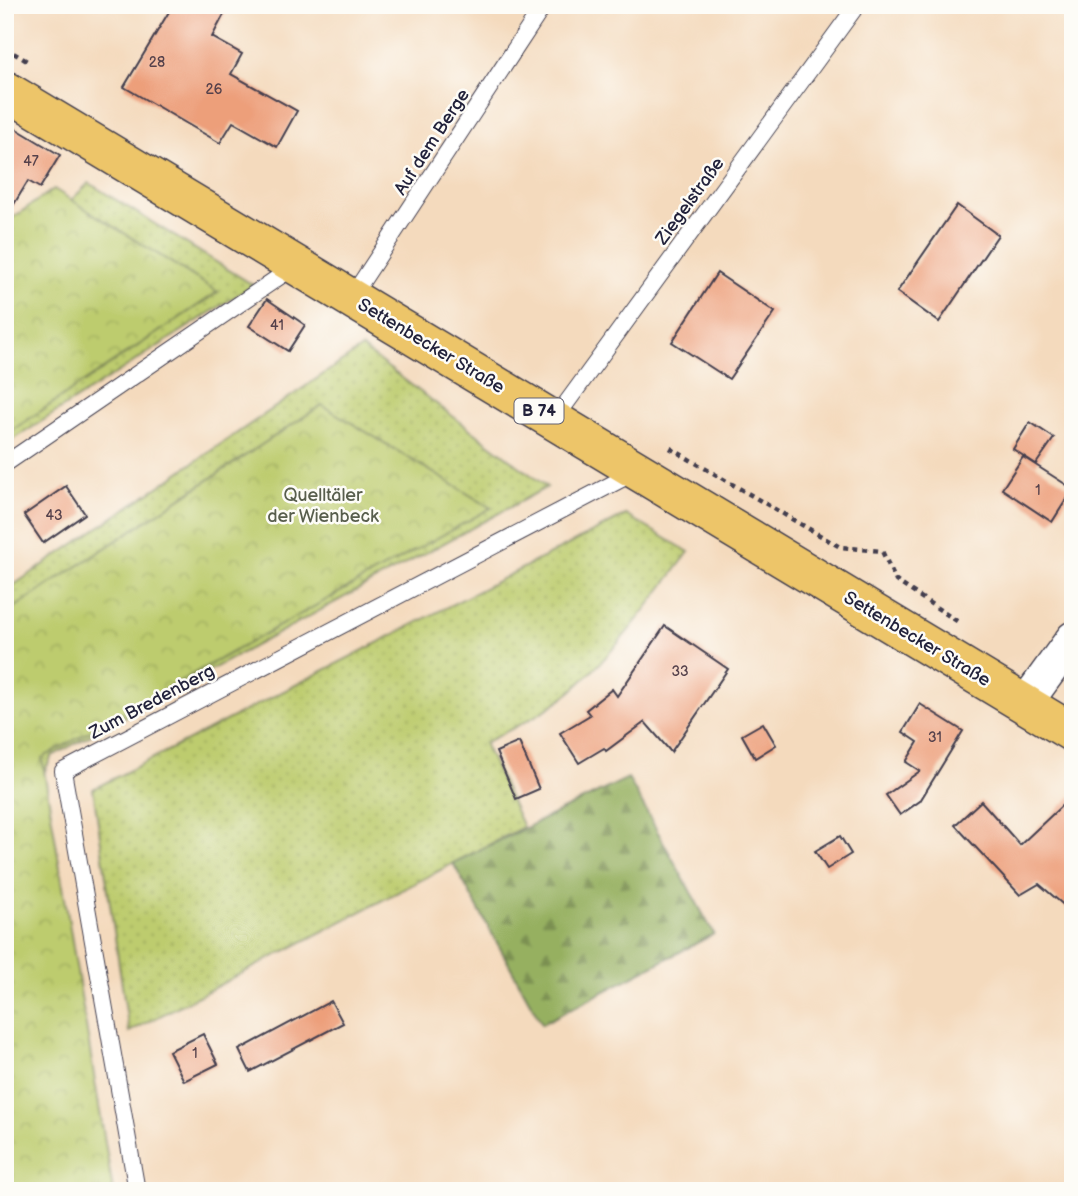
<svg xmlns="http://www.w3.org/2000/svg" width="1078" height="1196" font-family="'Balsamiq Sans',sans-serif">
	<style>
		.grass { fill: url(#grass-dots); stroke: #707754; stroke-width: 2 }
		.forest { fill: url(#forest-firs); stroke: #5c694e; stroke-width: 2 }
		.park { fill: url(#park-crowns); stroke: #707754; stroke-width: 2 }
		.building { fill: #ed9f7a }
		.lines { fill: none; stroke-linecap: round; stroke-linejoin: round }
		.lane-casing { stroke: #423e4e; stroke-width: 18 }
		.street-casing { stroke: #423e4e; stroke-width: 36 }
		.primary-casing { stroke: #423e4e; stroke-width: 41 }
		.path { stroke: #423e4e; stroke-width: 4.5; stroke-dasharray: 5 5; stroke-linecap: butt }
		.lane { stroke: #fff; stroke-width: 16 }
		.street { stroke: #fff; stroke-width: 33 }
		.primary { stroke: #edc569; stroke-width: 38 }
		.labels { text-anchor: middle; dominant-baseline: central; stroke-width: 5; stroke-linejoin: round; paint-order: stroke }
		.number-label { font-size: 14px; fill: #55414b }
		.shield { fill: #fdfcf7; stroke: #646373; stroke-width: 2 }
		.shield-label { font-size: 16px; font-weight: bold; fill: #22223b }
		.street-label { font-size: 18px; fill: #22223b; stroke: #fdfcf7 }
		.park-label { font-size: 18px; fill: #585e4d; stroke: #fdfcf7 }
	</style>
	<defs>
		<pattern id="grass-dots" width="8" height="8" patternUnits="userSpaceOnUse" patternTransform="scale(1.75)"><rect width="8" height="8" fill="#bdcc6e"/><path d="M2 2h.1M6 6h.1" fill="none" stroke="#a2af60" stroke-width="1.8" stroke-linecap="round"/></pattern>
		<pattern id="forest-firs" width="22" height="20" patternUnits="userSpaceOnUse" patternTransform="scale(1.75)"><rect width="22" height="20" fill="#96b061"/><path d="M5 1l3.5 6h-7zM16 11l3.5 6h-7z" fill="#7a8f51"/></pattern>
		<pattern id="park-crowns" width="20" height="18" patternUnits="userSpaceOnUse" patternTransform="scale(1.75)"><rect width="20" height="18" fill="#bdcc6e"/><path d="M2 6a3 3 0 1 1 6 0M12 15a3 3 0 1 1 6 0" fill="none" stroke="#a2af60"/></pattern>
	</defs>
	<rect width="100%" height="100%" fill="#fdfcf7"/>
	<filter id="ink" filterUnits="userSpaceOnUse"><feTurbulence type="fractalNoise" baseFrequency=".0143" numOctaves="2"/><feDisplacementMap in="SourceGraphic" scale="14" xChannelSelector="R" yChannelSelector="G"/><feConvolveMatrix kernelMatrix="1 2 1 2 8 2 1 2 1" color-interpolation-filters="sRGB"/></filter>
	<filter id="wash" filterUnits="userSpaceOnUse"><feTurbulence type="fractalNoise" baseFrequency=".00686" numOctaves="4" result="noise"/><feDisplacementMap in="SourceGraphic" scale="28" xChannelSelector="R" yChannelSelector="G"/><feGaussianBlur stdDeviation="1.57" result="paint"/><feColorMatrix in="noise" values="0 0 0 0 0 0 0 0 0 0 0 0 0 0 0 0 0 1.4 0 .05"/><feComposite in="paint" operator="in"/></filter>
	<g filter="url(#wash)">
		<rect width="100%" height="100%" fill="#f4dabd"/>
		<path class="grass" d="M 89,183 L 253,285 L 5,445 L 5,249 L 44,226 Z
			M 362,348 L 547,487 L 52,756 L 36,789 L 5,1191 L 5,591 Z
			M 626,515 L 689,552 C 655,597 621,645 579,684 C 552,710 517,726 484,743 L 523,827 L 129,1032 L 93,789 Z"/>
		<path class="forest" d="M 628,778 L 714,934 L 542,1024 L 453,863 Z"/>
		<path class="park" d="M 54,189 L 218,292 L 5,435 L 5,223 Z
			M 322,405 L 491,508 L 42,758 L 113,1191 L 5,1191 L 5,614 Z"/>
		<g id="blocks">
			<path class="building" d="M 173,5 L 229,5 L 212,37 L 242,54 L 231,74 L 297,111 L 277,147 L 233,122 L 220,143 L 124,87 Z
				M 5,122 L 60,155 L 40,188 L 28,181 L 5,219 Z
				M 957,205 L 998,235 L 939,322 L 897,292 Z
				M 717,273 L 775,312 L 729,379 L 672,342 Z
				M 267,299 L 305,325 L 288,351 L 249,326 Z
				M 1030,422 L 1054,438 L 1036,464 L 1013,449 Z
				M 1023,457 L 1073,489 L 1052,522 L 1002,489 Z
				M 66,486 L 85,514 L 43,543 L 24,515 Z
				M 665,626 L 728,669 L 671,752 L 645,722 L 606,751 L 604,748 L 579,763 L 560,733 L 590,715 L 586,710 L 612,689 L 617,696 Z
				M 920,704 L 963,731 L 920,801 L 900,815 L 886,795 L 920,771 L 906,762 L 918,742 L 903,732 Z
				M 763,723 L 776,745 L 755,758 L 742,735 Z
				M 519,742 L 539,789 L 516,799 L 496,752 Z
				M 1073,795 L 1073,913 L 1039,884 L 1020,895 L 955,825 L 981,801 L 1020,845 Z
				M 840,836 L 851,854 L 827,869 L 815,851 Z
				M 331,1001 L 343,1023 L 250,1072 L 239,1050 Z
				M 203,1034 L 218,1064 L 184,1081 L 169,1051 Z"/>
		</g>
	</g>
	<g filter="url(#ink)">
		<use href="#blocks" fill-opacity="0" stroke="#423e4e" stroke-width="2"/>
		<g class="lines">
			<defs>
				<path id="lane" d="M 351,298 L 544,5
					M 554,420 L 857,5
					M 5,464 L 295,266
					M 137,1191 L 63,771 L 635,472"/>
				<path id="street" d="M 1025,704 L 1073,638"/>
				<path id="primary" d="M 5,90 L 1073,733"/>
			</defs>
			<use href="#lane" class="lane-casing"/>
			<use href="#street" class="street-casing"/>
			<use href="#primary" class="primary-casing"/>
			<path class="path" d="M 5,48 L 27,61
				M 670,448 L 840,547 L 882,551 L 896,581 L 960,623"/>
			<use href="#lane" class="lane"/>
			<use href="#street" class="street"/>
			<use href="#primary" class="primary"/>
		</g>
	</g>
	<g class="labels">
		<g class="number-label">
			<text x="157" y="62">28</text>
			<text x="214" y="89">26</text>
			<text x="31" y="161">47</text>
			<text x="277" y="325">41</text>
			<text x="1038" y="490">1</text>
			<text x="54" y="515">43</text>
			<text x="680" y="671">33</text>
			<text x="935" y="737">31</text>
			<text x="195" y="1053">1</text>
		</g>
		<rect class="shield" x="514.5" y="398.5" width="49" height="25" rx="5"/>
		<g class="shield-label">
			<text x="539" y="411">B 74</text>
		</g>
		<g class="street-label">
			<text transform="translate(432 142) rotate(-57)">Auf dem Berge</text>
			<text transform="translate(690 201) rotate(-54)">Ziegelstraße</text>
			<text transform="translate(431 346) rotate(31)">Settenbecker Straße</text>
			<text transform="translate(917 639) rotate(31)">Settenbecker Straße</text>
			<text transform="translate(152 702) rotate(-28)">Zum Bredenberg</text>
		</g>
		<g class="park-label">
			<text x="323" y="495">Quelltäler<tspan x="323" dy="21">der Wienbeck</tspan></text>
		</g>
	</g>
	<rect width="1078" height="1196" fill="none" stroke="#fdfcf7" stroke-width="28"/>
</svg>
